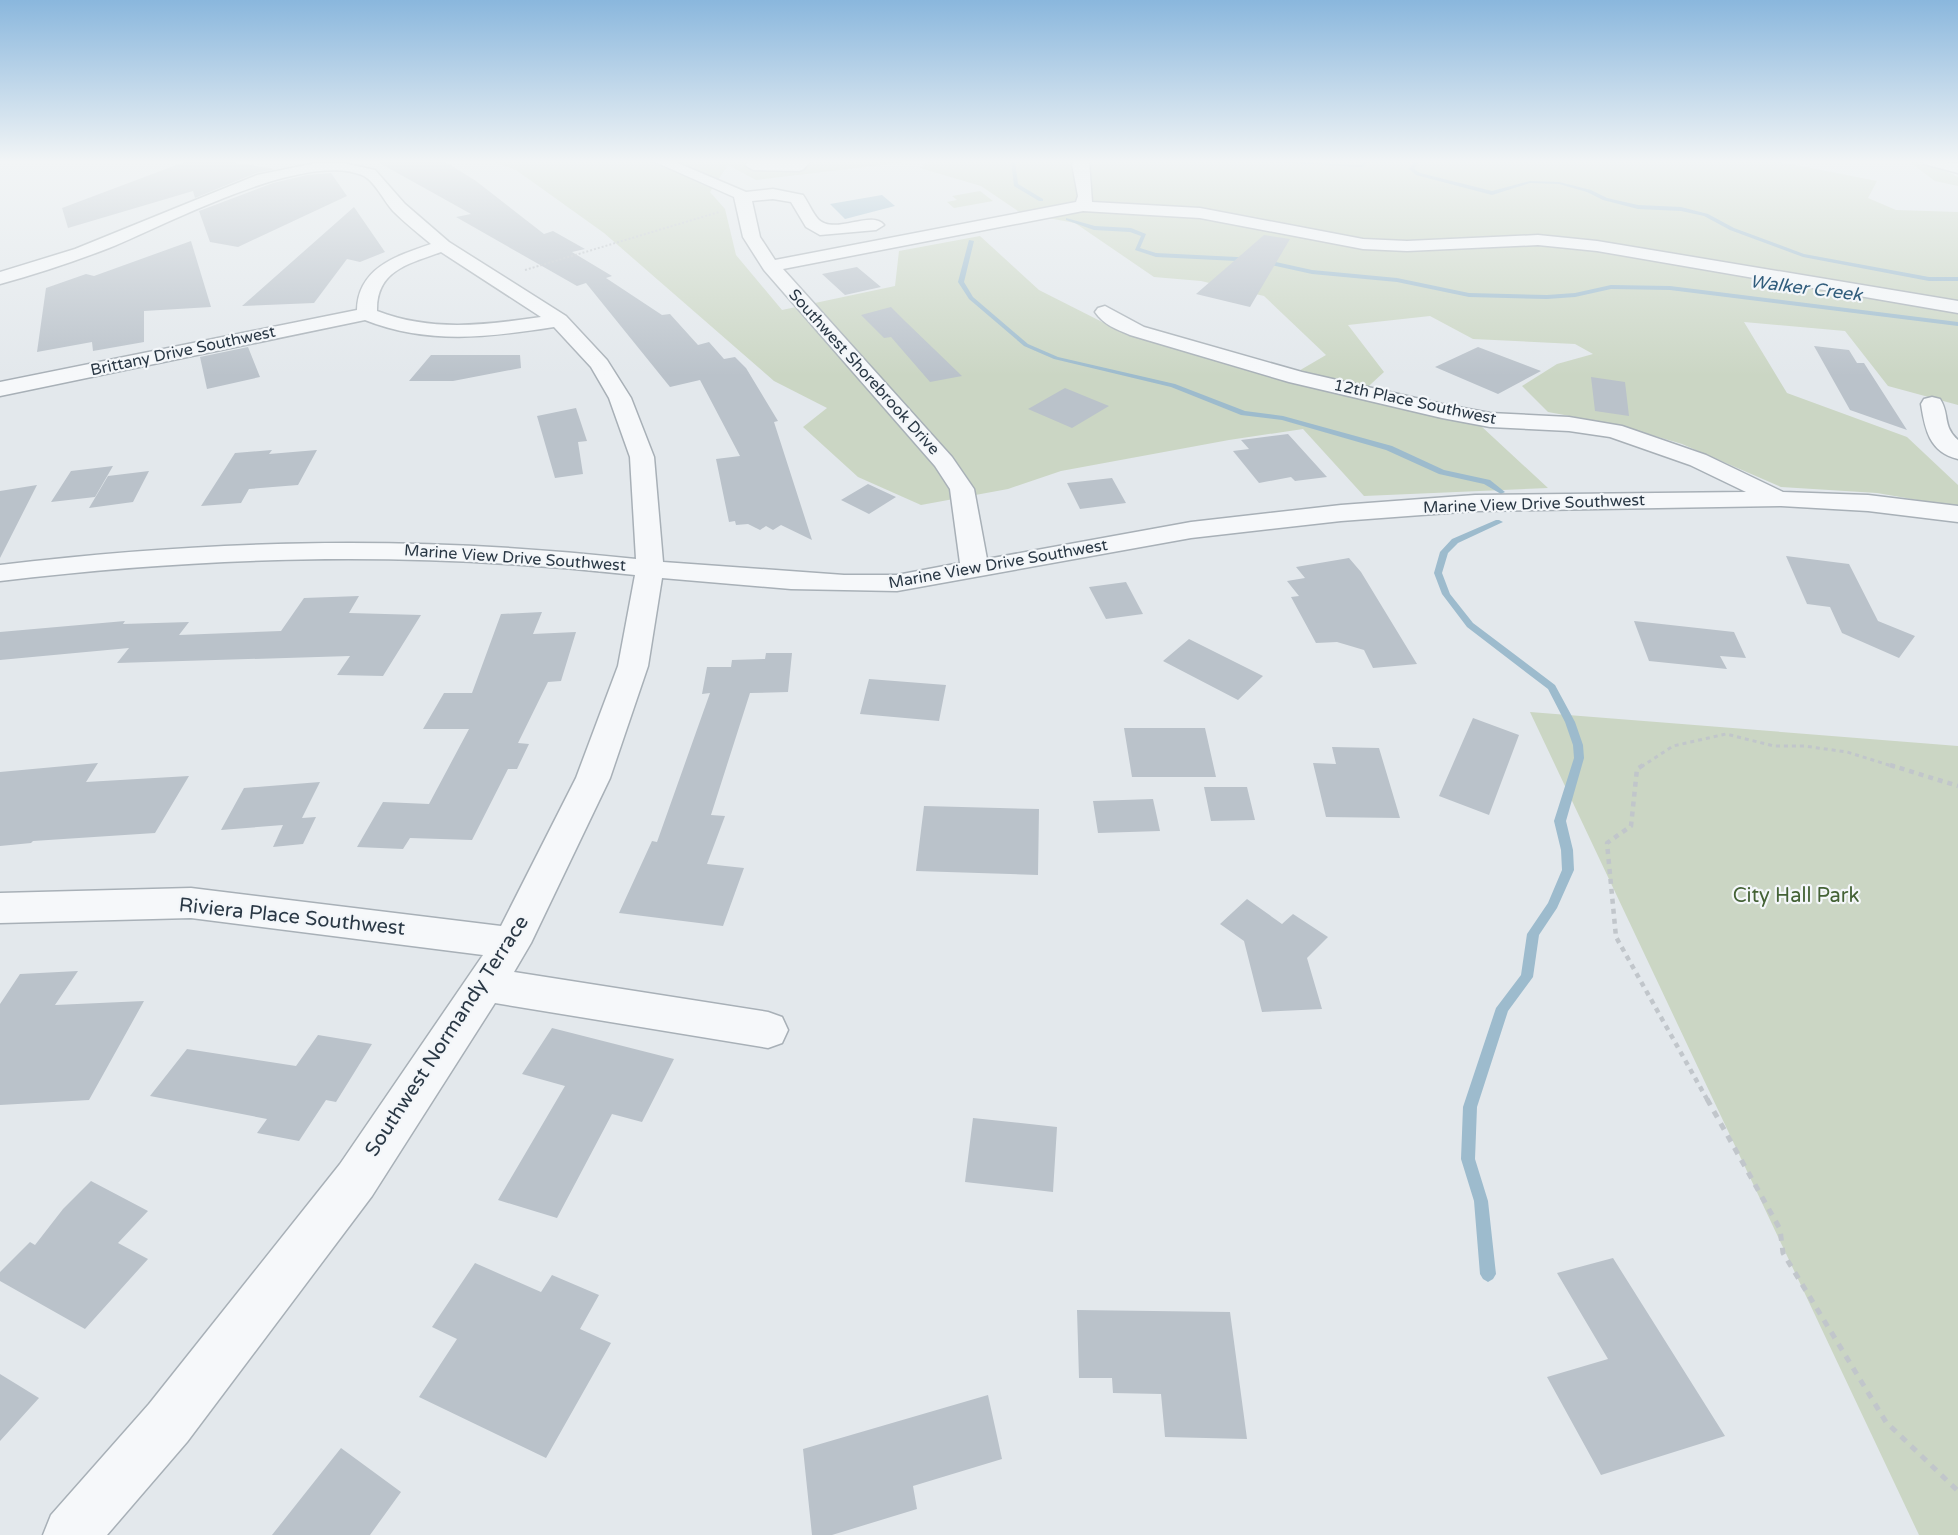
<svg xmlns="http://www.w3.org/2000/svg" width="1958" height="1535" font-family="'Varela Round',sans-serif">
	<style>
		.green { fill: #cbd6c4 }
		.water { fill: #9dbbcd }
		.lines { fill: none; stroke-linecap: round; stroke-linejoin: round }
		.stream { fill: #9dbbcd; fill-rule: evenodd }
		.building { fill: #bac2ca }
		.minor-casing { stroke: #a8b0b7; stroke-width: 3 }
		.path-far3 { stroke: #c1c6cb; stroke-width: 2; stroke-dasharray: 2 2; stroke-linecap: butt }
		.path-far2 { stroke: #c1c6cb; stroke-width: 3; stroke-dasharray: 4 4; stroke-linecap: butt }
		.path-far1 { stroke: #c1c6cb; stroke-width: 4.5; stroke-dasharray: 5 5; stroke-linecap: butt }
		.path { stroke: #c1c6cb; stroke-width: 5; stroke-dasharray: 7 7; stroke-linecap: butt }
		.minor { fill: #f6f8fa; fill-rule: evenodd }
		.labels { text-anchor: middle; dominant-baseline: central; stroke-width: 4.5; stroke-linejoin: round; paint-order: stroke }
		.far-street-label { font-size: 16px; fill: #2a3845; stroke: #f3f6f9 }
		.far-water-label { font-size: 18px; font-style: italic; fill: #315d7c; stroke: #f3f6f9 }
		.park-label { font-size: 20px; fill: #446236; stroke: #f3f6f9 }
		.street-label { font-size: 20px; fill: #2a3845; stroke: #f3f6f9 }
	</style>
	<rect width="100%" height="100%" fill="#e3e8ec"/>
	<path class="green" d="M 491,161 L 915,161 L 756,180 L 728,165 L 710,192 L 725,209 L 736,255 L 782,310 L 895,286 L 899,251 L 980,236 L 1039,290 L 1118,330 L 1285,379 L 1326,355 L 1264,296 L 1201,281 L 1154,277 L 1075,223 L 1021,213 L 981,186 L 920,168 L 927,161 L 1775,161 L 1877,181 L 1868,198 L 1896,210 L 1958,212 L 1958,405 L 1888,386 L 1845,331 L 1744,322 L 1787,393 L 1907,437 L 1958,485 L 1958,507 L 1877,493 L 1781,487 L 1682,444 L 1614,424 L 1548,412 L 1522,386 L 1557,364 L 1593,354 L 1575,344 L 1473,339 L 1430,316 L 1348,325 L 1384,372 L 1358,396 L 1481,426 L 1548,488 L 1364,496 L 1303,429 L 1229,440 L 1061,471 L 1008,489 L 921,505 L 858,477 L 803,427 L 827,408 L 774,381 L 604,233 L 516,170 Z
		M 1908,161 L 1958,161 L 1958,167 L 1935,166 L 1958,177 L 1958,186 L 1935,181 Z
		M 980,191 L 993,201 L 954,208 L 947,202 L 957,200 L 952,196 Z
		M 1530,712 L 1958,746 L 1958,1535 L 1919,1535 Z"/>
	<path class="water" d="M 882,195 L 895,206 L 845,219 L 830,204 Z"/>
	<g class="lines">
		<path class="stream" d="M 1011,161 L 1015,161 L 1018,184 L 1043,199 L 1043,201 L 1039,201 L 1014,186 Z
			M 1257,161 L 1361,165 L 1364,161 L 1369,161 L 1362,167 Z
			M 1415,161 L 1420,161 L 1414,169 L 1420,173 L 1492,191 L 1530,181 L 1559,182 L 1591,190 L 1607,198 L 1638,205 L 1681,207 L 1708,214 L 1734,228 L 1804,254 L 1929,277 L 1958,277 L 1958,281 L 1929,281 L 1803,257 L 1730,230 L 1704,216 L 1681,211 L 1638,209 L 1603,200 L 1587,192 L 1559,184 L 1530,183 L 1492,195 L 1416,175 L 1409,169 Z
			M 1066,218 L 1095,226 L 1131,228 L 1146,234 L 1140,248 L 1156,253 L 1257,258 L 1312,270 L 1397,278 L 1469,293 L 1547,295 L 1575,293 L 1611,285 L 1670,286 L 1958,322 L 1958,326 L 1670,290 L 1611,289 L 1575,297 L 1547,299 L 1469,297 L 1397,282 L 1312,274 L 1257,262 L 1156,257 L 1135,250 L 1141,236 L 1130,232 L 1094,230 L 1066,220 Z
			M 969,240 L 974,241 L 964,282 L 973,297 L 1028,344 L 1058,357 L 1175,384 L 1245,411 L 1283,416 L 1392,446 L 1444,470 L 1490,480 L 1505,492 L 1501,494 L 1484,484 L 1439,474 L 1386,450 L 1282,420 L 1241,415 L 1171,387 L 1054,359 L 1024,346 L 969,299 L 958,282 Z
			M 1496,520 L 1499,520 L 1503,522 L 1458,543 L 1448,553 L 1442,573 L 1450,594 L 1473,623 L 1555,685 L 1575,722 L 1583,745 L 1584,758 L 1566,821 L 1573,850 L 1574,870 L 1557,908 L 1539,935 L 1533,977 L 1508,1011 L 1477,1107 L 1475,1159 L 1488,1201 L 1496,1274 L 1493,1279 L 1488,1282 L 1483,1279 L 1480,1274 L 1474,1201 L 1461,1159 L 1463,1107 L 1496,1008 L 1521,975 L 1527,934 L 1548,903 L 1562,870 L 1561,850 L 1554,821 L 1574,758 L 1573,745 L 1565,722 L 1548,689 L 1467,627 L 1442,594 L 1434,573 L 1440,552 L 1452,539 Z"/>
	</g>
	<path class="building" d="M 187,161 L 225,161 L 275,169 L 256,173 L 195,198 L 193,191 L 68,228 L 62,208 Z
		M 376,161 L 444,161 L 476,181 L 544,234 L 553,231 L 585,249 L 572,252 L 612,276 L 606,278 L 662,315 L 670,314 L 698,345 L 709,342 L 724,359 L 735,357 L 746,368 L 778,421 L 774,422 L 812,540 L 781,525 L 773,530 L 766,526 L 760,530 L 748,524 L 736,525 L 735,521 L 729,522 L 716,459 L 740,456 L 700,380 L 670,387 L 586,283 L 577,286 L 456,217 L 471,214 Z
		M 331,173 L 347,196 L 238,247 L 210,242 L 199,211 L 273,183 L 307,175 Z
		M 354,207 L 385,252 L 360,262 L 347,259 L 314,303 L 242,306 Z
		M 1264,235 L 1290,239 L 1250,307 L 1196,294 Z
		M 191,241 L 211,307 L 144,311 L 144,342 L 93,351 L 92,342 L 37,352 L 46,288 L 86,274 L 94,276 Z
		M 857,267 L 881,287 L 845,295 L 822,274 Z
		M 891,307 L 906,322 L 962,376 L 930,382 L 891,337 L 884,338 L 861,315 Z
		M 1814,346 L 1849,350 L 1857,363 L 1864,363 L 1907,430 L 1850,410 Z
		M 248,347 L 260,377 L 207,389 L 200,357 Z
		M 1478,347 L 1541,371 L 1498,394 L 1435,367 Z
		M 431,355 L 520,355 L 521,368 L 453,381 L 409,381 Z
		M 1591,377 L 1625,382 L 1629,416 L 1595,411 Z
		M 1065,388 L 1109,406 L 1072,428 L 1028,409 Z
		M 576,408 L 587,441 L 578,442 L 583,474 L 555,478 L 537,416 Z
		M 1288,434 L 1327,477 L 1295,481 L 1291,477 L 1259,483 L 1233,451 L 1249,449 L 1241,440 Z
		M 272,450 L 269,454 L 317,450 L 298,485 L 249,489 L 241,503 L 201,506 L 235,453 Z
		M 113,466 L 95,497 L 51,502 L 71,471 Z
		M 149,471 L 133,502 L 89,508 L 108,476 Z
		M 1112,478 L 1126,503 L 1080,509 L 1067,483 Z
		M 868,484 L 896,497 L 869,514 L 841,500 Z
		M 37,485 L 0,558 L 0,491 Z
		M 1786,556 L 1849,564 L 1878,621 L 1915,636 L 1899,658 L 1842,633 L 1830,607 L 1807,604 Z
		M 1349,558 L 1361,572 L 1417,664 L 1373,668 L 1364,650 L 1337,642 L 1316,643 L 1291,597 L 1299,596 L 1287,581 L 1305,578 L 1296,567 Z
		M 1126,582 L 1143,614 L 1106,619 L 1089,587 Z
		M 359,596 L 349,613 L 421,615 L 383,676 L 337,675 L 350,656 L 117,663 L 129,648 L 0,660 L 0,632 L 125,621 L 123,624 L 189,622 L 179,635 L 281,631 L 304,598 Z
		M 542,612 L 533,634 L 576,632 L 561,681 L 548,682 L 518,743 L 529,744 L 517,769 L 508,769 L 472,840 L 410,838 L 403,849 L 357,847 L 383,802 L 429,804 L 469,729 L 423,729 L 444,693 L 472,693 L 501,614 Z
		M 1634,621 L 1734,632 L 1746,658 L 1720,656 L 1727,669 L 1649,661 Z
		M 1189,639 L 1263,676 L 1238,700 L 1163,661 Z
		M 766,653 L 792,653 L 788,692 L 750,693 L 711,815 L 725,816 L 707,864 L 744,868 L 723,926 L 619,913 L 652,841 L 657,842 L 710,693 L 702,694 L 707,667 L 731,667 L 732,660 L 765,659 Z
		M 869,679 L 946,685 L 939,721 L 860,714 Z
		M 1473,718 L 1519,735 L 1489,815 L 1439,796 Z
		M 1124,728 L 1205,728 L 1216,777 L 1132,777 Z
		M 1332,747 L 1379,748 L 1400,818 L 1326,817 L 1313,763 L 1336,764 Z
		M 98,763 L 86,782 L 189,776 L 155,833 L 33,841 L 31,843 L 0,846 L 0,772 Z
		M 320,782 L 302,818 L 316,817 L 303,844 L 273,847 L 283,825 L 221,830 L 244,788 Z
		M 1204,787 L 1247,787 L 1255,820 L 1211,821 Z
		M 1153,799 L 1160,831 L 1098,833 L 1093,801 Z
		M 924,806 L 1039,809 L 1038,875 L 916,871 Z
		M 1247,899 L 1282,924 L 1293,914 L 1328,937 L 1307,958 L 1322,1009 L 1262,1012 L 1244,941 L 1220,924 Z
		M 78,971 L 55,1005 L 144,1001 L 89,1100 L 0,1105 L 0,1004 L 20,974 Z
		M 552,1028 L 674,1059 L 642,1122 L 612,1114 L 557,1218 L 498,1200 L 565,1086 L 522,1074 Z
		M 318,1035 L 372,1044 L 336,1102 L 326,1100 L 299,1141 L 257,1133 L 267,1119 L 150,1096 L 187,1049 L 296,1066 Z
		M 973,1118 L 1057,1127 L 1053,1192 L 965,1182 Z
		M 91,1181 L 148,1211 L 118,1243 L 148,1259 L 85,1329 L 0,1281 L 0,1272 L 30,1242 L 35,1245 L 63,1209 Z
		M 1613,1258 L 1725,1436 L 1601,1475 L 1547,1377 L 1608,1359 L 1557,1273 Z
		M 475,1263 L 541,1292 L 552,1275 L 599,1295 L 580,1329 L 611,1343 L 546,1458 L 419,1397 L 457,1339 L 432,1327 Z
		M 1077,1310 L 1230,1312 L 1247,1439 L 1165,1437 L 1161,1394 L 1113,1393 L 1112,1378 L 1079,1378 Z
		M 0,1374 L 39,1398 L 0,1441 Z
		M 988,1395 L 1002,1459 L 913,1486 L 917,1509 L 832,1535 L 812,1535 L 803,1449 Z
		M 341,1448 L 401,1492 L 370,1535 L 272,1535 Z"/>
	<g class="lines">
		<defs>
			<path id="minor" d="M 653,161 L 673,161 L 746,192 L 773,189 L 803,195 C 808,202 812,212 818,219 C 834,236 872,209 884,225 L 876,230 L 820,235 L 806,227 L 791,202 L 773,199 L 752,201 L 760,237 L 775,260 L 1076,202 L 1078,196 L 1072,164 L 1074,161 L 1089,161 L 1092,202 L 1200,208 L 1363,239 L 1407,241 L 1538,235 L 1597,241 L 1958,301 L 1958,313 L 1597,251 L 1538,245 L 1407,251 L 1363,249 L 1200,218 L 1083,211 L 783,269 L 952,457 L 974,489 L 987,559 L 1191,522 L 1341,505 L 1475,495 L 1746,492 L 1690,465 L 1610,437 L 1569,431 L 1490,427 L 1442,418 L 1289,382 L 1130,335 C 1116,329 1104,325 1095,312 L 1098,308 L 1105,306 L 1144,327 L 1302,372 L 1442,404 L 1490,413 L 1569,417 L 1622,426 L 1706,455 L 1783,492 L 1868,495 L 1958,506 L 1958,522 L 1868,511 L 1781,506 L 1475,511 L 1341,521 L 1191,538 L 897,591 L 791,589 L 662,578 L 648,666 L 610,778 L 531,943 L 514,972 L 768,1012 L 782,1017 L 788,1030 L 782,1043 L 768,1048 L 495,1003 L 372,1196 L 187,1442 L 107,1535 L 43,1535 L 51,1515 L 149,1404 L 340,1164 L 483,955 L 191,918 L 0,923 L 0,893 L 191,888 L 501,926 L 576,778 L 618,666 L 635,575 C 419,551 216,555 0,581 L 0,565 C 216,539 419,535 636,559 L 630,457 L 609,398 L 591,367 L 554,327 C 490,337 428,345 365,320 L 0,396 L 0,382 L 357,310 C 358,268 396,256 431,244 C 418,233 405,223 393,211 C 384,201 375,182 364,176 C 306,149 166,225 109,248 C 73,262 37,274 0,284 L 0,272 L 75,249 L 257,175 L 316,163 L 343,163 L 375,170 L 405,204 L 449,242 L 566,316 L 607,360 L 631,398 L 654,457 L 663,562 L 844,575 L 897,575 L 960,563 L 950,489 L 935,466 L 764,270 L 743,237 L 734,197 ZM 441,252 L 541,317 C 485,325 431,332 377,311 C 376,270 409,264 441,252 Z
				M 750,161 L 810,161 L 804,169 L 799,171 L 753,170 L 745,165 Z
				M 1922,161 L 1958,163 L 1958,173 L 1924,164 Z
				M 1932,397 L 1940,399 C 1950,414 1942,426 1958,440 L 1958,459 C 1929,452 1925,429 1921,404 L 1924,399 Z"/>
		</defs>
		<use href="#minor" class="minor-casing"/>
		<path class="path-far3" d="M 525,270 L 719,212"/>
		<path class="path-far2" d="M 1641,767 L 1673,746 L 1726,734 L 1774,746 L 1804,746 L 1847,752 L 1895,767"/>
		<path class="path-far1" d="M 1643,765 L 1637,769 L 1631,826 L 1607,843 L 1616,937 L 1708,1101
			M 1890,765 L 1958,786"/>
		<path class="path" d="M 1707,1099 L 1780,1229 L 1783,1253 L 1886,1422 L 1958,1491"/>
		<use href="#minor" class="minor"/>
	</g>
	<linearGradient id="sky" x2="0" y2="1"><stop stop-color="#8ab7dd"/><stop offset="0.43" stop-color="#f2f5f6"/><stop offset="1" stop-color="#f2f5f6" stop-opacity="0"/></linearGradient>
	<rect width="1958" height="376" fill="url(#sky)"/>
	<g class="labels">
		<g class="far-street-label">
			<text transform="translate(183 351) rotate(-12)">Brittany Drive Southwest</text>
			<text transform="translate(864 372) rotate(48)">Southwest Shorebrook Drive</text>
			<text transform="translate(1415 402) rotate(12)">12th Place Southwest</text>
			<text transform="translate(1534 504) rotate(-2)">Marine View Drive Southwest</text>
			<text transform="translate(515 558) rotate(4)">Marine View Drive Southwest</text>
			<text transform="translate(998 564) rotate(-10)">Marine View Drive Southwest</text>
		</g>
		<g class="far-water-label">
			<text transform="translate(1806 288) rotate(7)">Walker Creek</text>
		</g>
		<g class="park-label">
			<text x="1796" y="896">City Hall Park</text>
		</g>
		<g class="street-label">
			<text transform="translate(292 917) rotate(6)">Riviera Place Southwest</text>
			<text transform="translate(447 1036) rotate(-57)">Southwest Normandy Terrace</text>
		</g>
	</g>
</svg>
